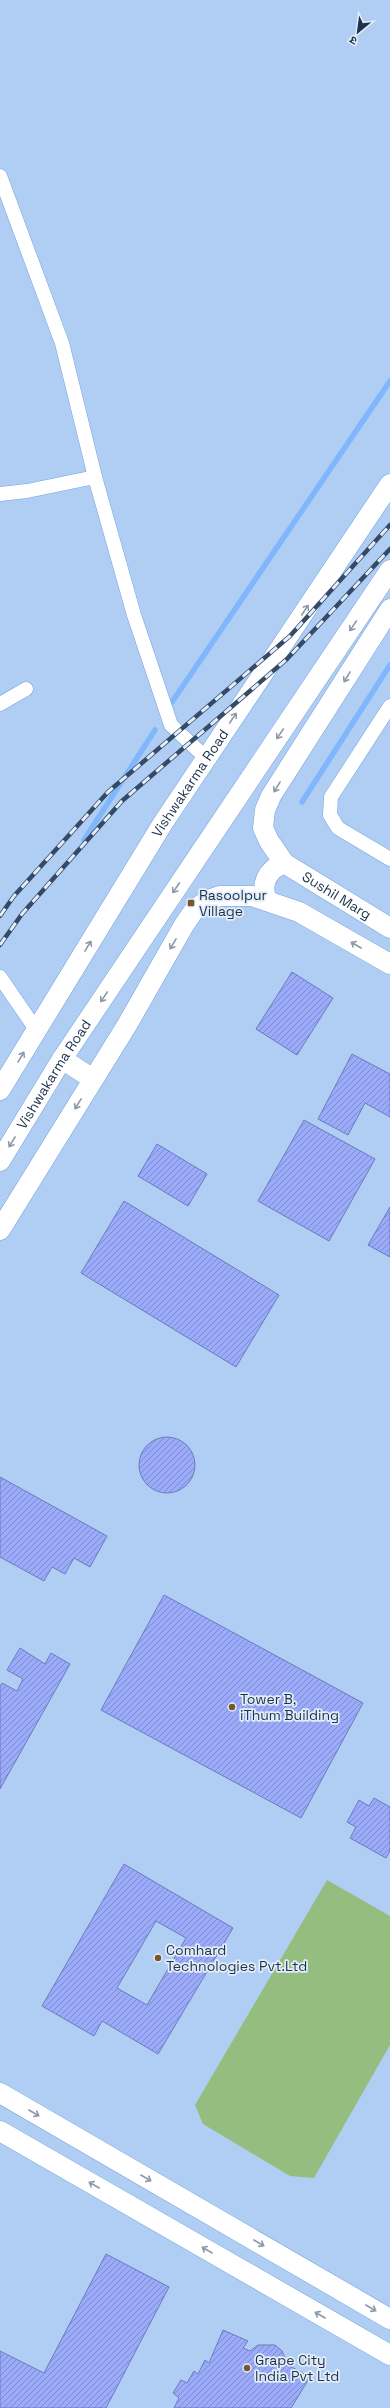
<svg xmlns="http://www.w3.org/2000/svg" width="390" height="2408" font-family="'Space Grotesk','Noto Sans Devanagari',sans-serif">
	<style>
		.green { fill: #95bd7f }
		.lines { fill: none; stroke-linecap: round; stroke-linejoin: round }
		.stream { stroke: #80b6fb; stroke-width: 5.5 }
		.building { fill: url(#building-hatch); stroke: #6d7abe; fill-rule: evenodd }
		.street-casing { stroke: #72a3e1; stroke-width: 15 }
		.secondary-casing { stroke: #72a3e1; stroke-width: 21 }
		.street { stroke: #fff; stroke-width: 14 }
		.secondary { stroke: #fff; stroke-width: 20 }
		.rail-casing { stroke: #354a66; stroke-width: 4.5 }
		.rail { stroke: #e3edfa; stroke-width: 3; stroke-dasharray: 9; stroke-linecap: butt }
		.oneway { stroke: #8e98a6 }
		.poi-dot { fill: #76582c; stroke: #e3edfa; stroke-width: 1.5 }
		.labels { text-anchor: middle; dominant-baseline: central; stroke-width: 3.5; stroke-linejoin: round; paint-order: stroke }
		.street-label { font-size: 14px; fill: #1e324c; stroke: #e3edfa }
		.poi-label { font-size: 14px; fill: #1e324c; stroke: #e3edfa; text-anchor: start }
	</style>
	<defs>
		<pattern id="building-hatch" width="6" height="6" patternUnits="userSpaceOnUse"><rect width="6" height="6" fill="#9baaf9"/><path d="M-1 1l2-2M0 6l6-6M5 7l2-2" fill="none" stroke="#7e8bcc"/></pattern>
	</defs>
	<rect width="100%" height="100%" fill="#b0cef4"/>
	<path class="green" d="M 327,1880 L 390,1916 L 390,2045 L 314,2178 L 290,2176 L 203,2124 L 195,2105 Z"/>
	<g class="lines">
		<path class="stream" d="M 172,702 L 390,381
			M 302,802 L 390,665
			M 84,840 L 155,730"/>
	</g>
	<path class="building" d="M 292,972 L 333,998 L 297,1055 L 256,1029 Z
		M 352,1054 L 390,1074 L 390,1117 L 365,1103 L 348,1135 L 318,1119 Z
		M 304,1120 L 375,1159 L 329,1241 L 258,1201 Z
		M 157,1144 L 207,1174 L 188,1206 L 138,1176 Z
		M 124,1201 L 279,1295 L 236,1367 L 81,1273 Z
		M 390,1207 L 390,1257 L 368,1245 Z
		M139 1465a28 28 0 1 1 56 0a28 28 0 1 1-56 0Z
		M 0,1477 L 107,1536 L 90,1567 L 74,1558 L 65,1574 L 52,1567 L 44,1581 L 0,1557 Z
		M 164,1595 L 363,1703 L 301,1818 L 101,1710 Z
		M 20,1648 L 45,1664 L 51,1653 L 70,1664 L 0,1789 L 0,1687 L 2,1683 L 17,1691 L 23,1679 L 7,1670 Z
		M 374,1798 L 390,1807 L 390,1851 L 386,1858 L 350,1838 L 356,1827 L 347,1822 L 359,1800 L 369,1806 Z
		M 124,1864 L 233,1928 L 158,2054 L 102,2021 L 94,2036 L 42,2006 ZM 156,1921 L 186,1938 L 147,2005 L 117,1988 Z
		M 106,2254 L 169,2287 L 106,2408 L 0,2408 L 0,2351 L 44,2373 Z
		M 223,2330 L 248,2341 L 243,2348 L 250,2351 L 258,2345 L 275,2345 L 282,2351 L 288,2365 L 310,2377 L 291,2408 L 174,2408 L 179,2398 L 173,2393 L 181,2380 L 187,2383 L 194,2371 L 198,2374 L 205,2360 L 209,2363 Z"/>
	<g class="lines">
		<defs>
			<path id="street" d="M 0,176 L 62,343 L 95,477 L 134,615 L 171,725 L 206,758
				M 0,494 L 27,491 L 95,477
				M 0,704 L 26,689
				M 390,706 L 331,797 L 330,815 L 338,828 L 390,859
				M 0,977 L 37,1031"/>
			<g id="secondary">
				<path id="s1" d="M 390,609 L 271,796 L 265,810 L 263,828 L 269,841 L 284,863 L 390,928"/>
				<path d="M 267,901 C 260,884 267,870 284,863"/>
				<path d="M 62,1059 L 93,1079"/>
				<path id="s2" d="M 0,1090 L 163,823 L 390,484"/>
				<path id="s3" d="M 0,1161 L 62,1059 L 390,570"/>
				<path d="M 0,1230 L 127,1025 L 184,925 L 195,909 L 208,900 L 220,896 L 252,896 L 299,912 L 390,964"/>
				<path d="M 0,2093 L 390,2319"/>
				<path d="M 0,2131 L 390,2355"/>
			</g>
		</defs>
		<use href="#street" class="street-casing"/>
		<use href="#secondary" class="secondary-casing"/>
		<use href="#street" class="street"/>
		<use href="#secondary" class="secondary"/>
		<defs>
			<path id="rail" d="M 0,916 L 14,896 L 108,792 L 290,636 L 390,525
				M 0,945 L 22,914 L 122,801 L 287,659 L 390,549"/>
		</defs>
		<use href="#rail" class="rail-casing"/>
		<use href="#rail" class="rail"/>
	</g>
	<defs><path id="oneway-shaft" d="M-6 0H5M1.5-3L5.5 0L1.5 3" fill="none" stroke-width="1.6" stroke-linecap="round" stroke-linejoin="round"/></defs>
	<g class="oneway">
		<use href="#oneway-shaft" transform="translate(305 610) rotate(-56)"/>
		<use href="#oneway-shaft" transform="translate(353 626) rotate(124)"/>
		<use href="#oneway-shaft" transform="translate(347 677) rotate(122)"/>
		<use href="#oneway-shaft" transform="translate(233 718) rotate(-56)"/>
		<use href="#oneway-shaft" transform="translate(280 734) rotate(124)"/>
		<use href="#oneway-shaft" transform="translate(277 787) rotate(122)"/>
		<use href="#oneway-shaft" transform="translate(176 888) rotate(124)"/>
		<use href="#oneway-shaft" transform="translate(173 944) rotate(120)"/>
		<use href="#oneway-shaft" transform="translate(356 945) rotate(-150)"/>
		<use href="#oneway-shaft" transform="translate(88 946) rotate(-59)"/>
		<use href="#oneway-shaft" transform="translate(104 997) rotate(124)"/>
		<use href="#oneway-shaft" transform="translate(21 1057) rotate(-59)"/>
		<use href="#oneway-shaft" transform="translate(78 1104) rotate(122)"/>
		<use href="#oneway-shaft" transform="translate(12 1142) rotate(121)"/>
		<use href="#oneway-shaft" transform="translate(34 2113) rotate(30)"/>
		<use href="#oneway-shaft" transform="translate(146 2178) rotate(30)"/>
		<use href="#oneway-shaft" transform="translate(94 2185) rotate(-150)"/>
		<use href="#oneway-shaft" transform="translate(259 2243) rotate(30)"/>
		<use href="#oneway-shaft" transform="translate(207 2250) rotate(-150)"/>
		<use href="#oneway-shaft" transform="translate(371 2308) rotate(30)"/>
		<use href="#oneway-shaft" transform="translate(320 2315) rotate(-150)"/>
	</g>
	<g class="poi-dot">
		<rect x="187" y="899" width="8" height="8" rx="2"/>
		<circle cx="232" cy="1707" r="4"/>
		<circle cx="158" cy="1958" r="4"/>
		<circle cx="247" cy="2368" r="4"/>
	</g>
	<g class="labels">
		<g class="street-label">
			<text stroke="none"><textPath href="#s2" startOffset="361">Vishwakarma Road</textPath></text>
			<text stroke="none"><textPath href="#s1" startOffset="358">Sushil Marg</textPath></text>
			<text stroke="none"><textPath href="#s3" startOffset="102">Vishwakarma Road</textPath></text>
		</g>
		<g class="poi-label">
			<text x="199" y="895">Rasoolpur<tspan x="199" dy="16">Village</tspan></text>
			<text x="240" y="1699">Tower B,<tspan x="240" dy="16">iThum Building</tspan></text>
			<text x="166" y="1950">Comhard<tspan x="166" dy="16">Technologies Pvt.Ltd</tspan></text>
			<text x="255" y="2360">Grape City<tspan x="255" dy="16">India Pvt Ltd</tspan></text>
		</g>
	</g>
	<g transform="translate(358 32) rotate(209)" stroke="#e3edfa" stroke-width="3" paint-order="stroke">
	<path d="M0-3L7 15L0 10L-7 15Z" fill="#1e324c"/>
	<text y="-6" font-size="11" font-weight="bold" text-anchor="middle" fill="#1e324c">उ</text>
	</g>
</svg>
